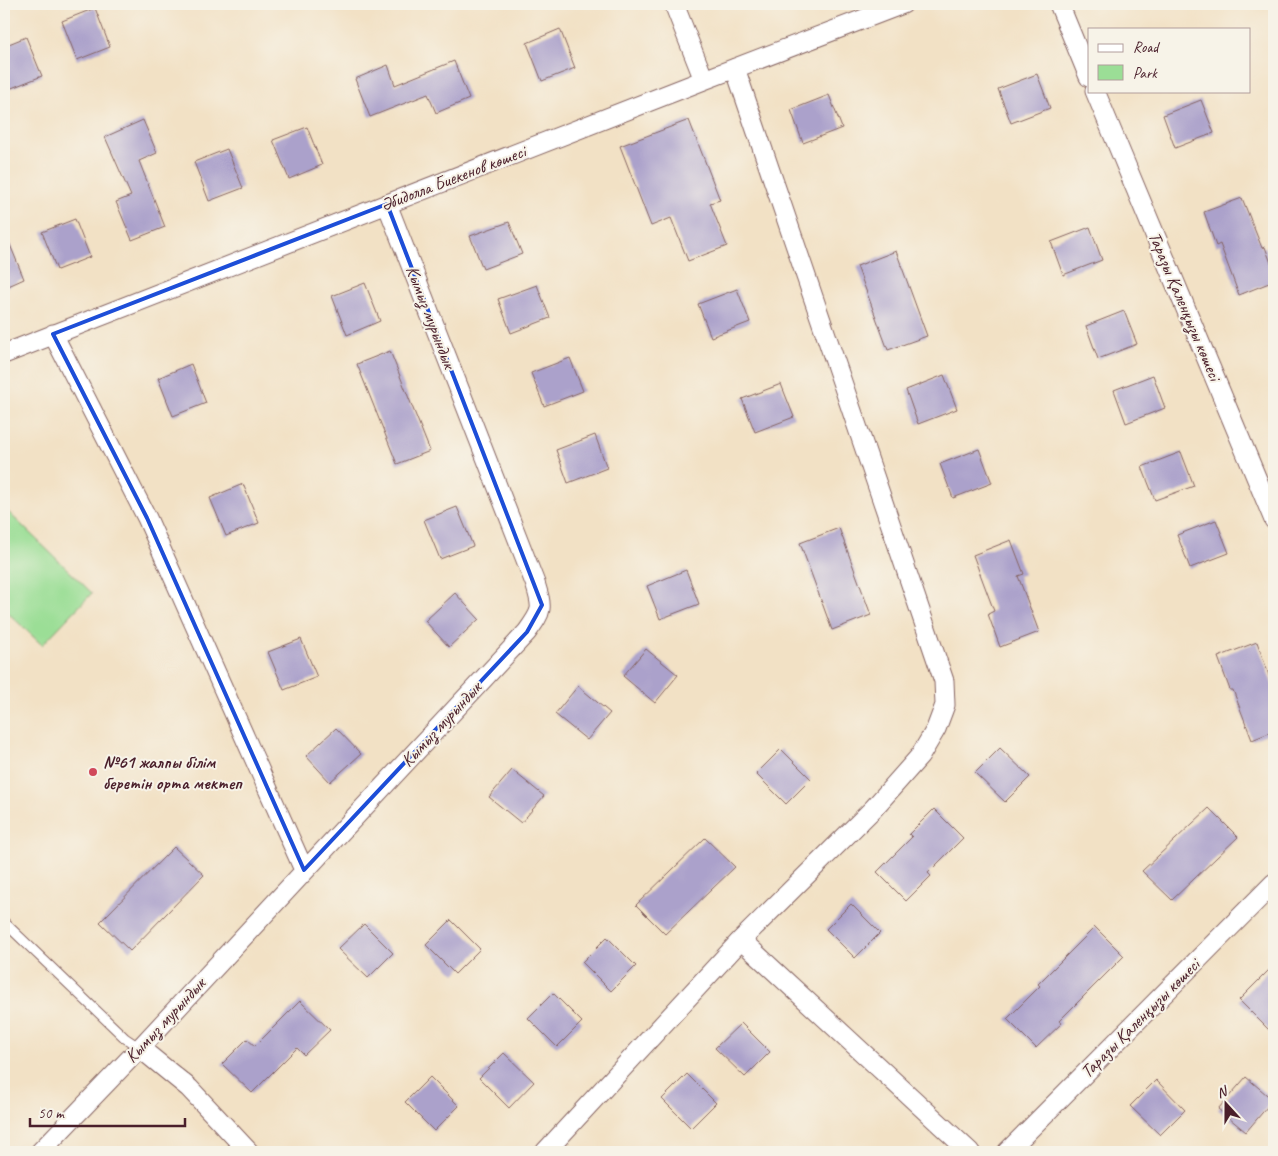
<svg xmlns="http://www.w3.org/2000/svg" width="1278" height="1156" font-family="Caveat,sans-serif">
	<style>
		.green { fill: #9bde96; stroke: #727e60 }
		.building { fill: #aba1cb }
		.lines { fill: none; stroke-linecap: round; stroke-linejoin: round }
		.lane-casing { stroke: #856361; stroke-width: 11 }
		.street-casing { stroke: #856361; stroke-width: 21 }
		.lane { stroke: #fff; stroke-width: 9 }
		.street { stroke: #fff; stroke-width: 19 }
		.marked { fill: none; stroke: #1d4ed8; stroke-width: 4; stroke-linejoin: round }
		.poi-dot { fill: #d1495b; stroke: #f7f3e8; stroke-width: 2 }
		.labels { text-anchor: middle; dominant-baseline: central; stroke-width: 4; stroke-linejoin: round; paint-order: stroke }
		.street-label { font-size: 18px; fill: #4a1f2b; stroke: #f7f3e8 }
		.poi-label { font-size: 18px; font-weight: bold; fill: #4a1f2b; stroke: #f7f3e8; text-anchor: start }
	</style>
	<rect width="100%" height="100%" fill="#f7f3e8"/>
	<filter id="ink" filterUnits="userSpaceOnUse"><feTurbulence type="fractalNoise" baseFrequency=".02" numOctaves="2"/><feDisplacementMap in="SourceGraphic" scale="10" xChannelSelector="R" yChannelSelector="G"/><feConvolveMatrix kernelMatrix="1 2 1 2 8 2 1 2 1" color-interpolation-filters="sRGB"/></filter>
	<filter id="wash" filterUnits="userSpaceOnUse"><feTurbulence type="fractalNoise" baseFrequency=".0096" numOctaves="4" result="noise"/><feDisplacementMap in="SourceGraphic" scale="20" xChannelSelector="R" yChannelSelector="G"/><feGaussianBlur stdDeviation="1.12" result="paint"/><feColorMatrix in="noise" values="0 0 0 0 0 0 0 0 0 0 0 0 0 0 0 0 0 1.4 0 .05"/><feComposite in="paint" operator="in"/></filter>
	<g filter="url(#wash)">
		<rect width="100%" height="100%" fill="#f2e1c5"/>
		<path class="green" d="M 4,508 L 92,593 L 42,645 L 4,609 Z"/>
		<g id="blocks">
			<path class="building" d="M 95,8 L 110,47 L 77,60 L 62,21 Z
				M 560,29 L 575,68 L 542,81 L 527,43 Z
				M 26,37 L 42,76 L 9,89 L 4,76 L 4,46 Z
				M 454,61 L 469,99 L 436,113 L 428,94 L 370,117 L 355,79 L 388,65 L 395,85 Z
				M 1037,74 L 1050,108 L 1011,123 L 998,89 Z
				M 829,95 L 842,128 L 803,143 L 791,110 Z
				M 1201,100 L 1214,133 L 1175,148 L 1163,115 Z
				M 143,120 L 157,153 L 139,161 L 165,227 L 132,240 L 116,202 L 131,196 L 105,137 Z
				M 689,120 L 720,200 L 710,203 L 727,246 L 688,261 L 671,218 L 651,226 L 620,146 Z
				M 307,127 L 322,165 L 289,179 L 273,140 Z
				M 227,149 L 243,188 L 209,201 L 194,162 Z
				M 1242,198 L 1262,248 L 1265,247 L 1274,271 L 1274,281 L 1239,295 L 1220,244 L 1216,246 L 1204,212 Z
				M 75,219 L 90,257 L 57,270 L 42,232 Z
				M 509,222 L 522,254 L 483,269 L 470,236 Z
				M 1090,227 L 1102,260 L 1063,275 L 1051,242 Z
				M 4,230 L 24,279 L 4,288 Z
				M 896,251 L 927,336 L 888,350 L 857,266 Z
				M 365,283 L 380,321 L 347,335 L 332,296 Z
				M 537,285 L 550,318 L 511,333 L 498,299 Z
				M 737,289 L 750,322 L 711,337 L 698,304 Z
				M 1124,311 L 1137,344 L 1098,359 L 1086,326 Z
				M 390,351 L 430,451 L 397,464 L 357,364 Z
				M 570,358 L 583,391 L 544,406 L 531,373 Z
				M 191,364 L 206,403 L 173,416 L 158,378 Z
				M 944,375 L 957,409 L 918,424 L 906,390 Z
				M 1153,375 L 1165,408 L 1126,423 L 1114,390 Z
				M 781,384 L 794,417 L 755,432 L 742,399 Z
				M 595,435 L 607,468 L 568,483 L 556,450 Z
				M 979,449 L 992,483 L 953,498 L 940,464 Z
				M 1181,452 L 1194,486 L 1155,500 L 1142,467 Z
				M 243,484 L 259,523 L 226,536 L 210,498 Z
				M 457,507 L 473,546 L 440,559 L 424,520 Z
				M 1216,520 L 1229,553 L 1190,568 L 1177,535 Z
				M 839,528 L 871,615 L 832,630 L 800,543 Z
				M 1011,540 L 1024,574 L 1018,576 L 1039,632 L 1000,647 L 988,614 L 994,611 L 973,555 Z
				M 686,570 L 699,604 L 660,619 L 647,586 Z
				M 455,593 L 479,619 L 449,647 L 425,621 Z
				M 301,639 L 317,677 L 284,690 L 268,652 Z
				M 1257,642 L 1274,689 L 1274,731 L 1252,740 L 1233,690 L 1230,690 L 1218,657 Z
				M 646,649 L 678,675 L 655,703 L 623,676 Z
				M 578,686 L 610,713 L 587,740 L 555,714 Z
				M 336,728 L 361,754 L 330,782 L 306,756 Z
				M 1000,748 L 1030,777 L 1005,802 L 975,773 Z
				M 781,749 L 811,779 L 786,804 L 756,774 Z
				M 512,770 L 544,796 L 521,823 L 489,797 Z
				M 1209,808 L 1238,837 L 1172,900 L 1142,871 Z
				M 934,809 L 963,838 L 928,873 L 931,876 L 906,901 L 877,872 L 912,837 L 909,834 Z
				M 705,838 L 735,867 L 665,934 L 636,905 Z
				M 174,847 L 204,875 L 130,951 L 100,922 Z
				M 851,904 L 880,933 L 855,958 L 826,929 Z
				M 451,920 L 480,949 L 455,974 L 426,945 Z
				M 364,924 L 393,953 L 368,978 L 338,949 Z
				M 1095,927 L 1124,956 L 1059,1021 L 1062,1023 L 1036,1048 L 1007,1019 L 1040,986 L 1038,984 Z
				M 607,937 L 636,966 L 611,991 L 582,962 Z
				M 1274,965 L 1274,1035 L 1239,1000 Z
				M 553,993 L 582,1022 L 557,1047 L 528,1018 Z
				M 300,1001 L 330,1030 L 304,1055 L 297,1048 L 252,1093 L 222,1064 L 247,1039 L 255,1046 Z
				M 741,1023 L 770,1052 L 745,1077 L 715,1048 Z
				M 504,1053 L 534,1082 L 509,1108 L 479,1078 Z
				M 687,1074 L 716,1103 L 691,1128 L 662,1099 Z
				M 430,1077 L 459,1106 L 434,1131 L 405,1102 Z
				M 1246,1077 L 1273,1100 L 1246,1132 L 1218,1109 Z
				M 1156,1080 L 1185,1110 L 1160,1135 L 1130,1106 Z"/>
		</g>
	</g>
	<g filter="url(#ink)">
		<use href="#blocks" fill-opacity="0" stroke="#856361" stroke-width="1"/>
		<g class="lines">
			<defs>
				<path id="lane" d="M 4,922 L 125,1038 L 140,1048"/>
				<path id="street" d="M 674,4 L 704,80
					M 1059,4 L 1089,77
					M 1095,91 L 1274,520
					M 53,334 L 147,518 L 304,870
					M 4,354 L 704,80 L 903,4
					M 741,940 L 970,1152
					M 140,1048 L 189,1088 L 249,1152
					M 40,1152 L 140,1048 L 527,632 C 543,610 543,609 535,583 L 387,204
					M 545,1152 L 741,940 L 873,809 L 920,756 L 936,729 L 945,705 L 944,681 L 735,68
					M 1007,1152 L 1274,883"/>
			</defs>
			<use href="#lane" class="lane-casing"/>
			<use href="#street" class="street-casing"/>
			<use href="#lane" class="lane"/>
			<use href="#street" class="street"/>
		</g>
	</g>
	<path class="marked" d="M 387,204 L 542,605 L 527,632 L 304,870 L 147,518 L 53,334 Z"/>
	<circle class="poi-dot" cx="93" cy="772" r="5"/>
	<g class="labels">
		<g class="street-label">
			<text transform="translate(453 178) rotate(-21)">Әбидолла Биекенов көшесі</text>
			<text transform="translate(1185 306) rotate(67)">Таразы Қаленқызы көшесі</text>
			<text transform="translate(431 317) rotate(69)">Кымыз мурындык</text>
			<text transform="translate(441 724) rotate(-47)">Кымыз мурындык</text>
			<text transform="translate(1140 1018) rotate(-45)">Таразы Қаленқызы көшесі</text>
			<text transform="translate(165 1020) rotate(-47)">Кымыз мурындык</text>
		</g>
		<g class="poi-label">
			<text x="103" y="762">№61 жалпы білім<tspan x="103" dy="21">беретін орта мектеп</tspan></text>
		</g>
	</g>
	<rect width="1278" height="1156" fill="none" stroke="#f7f3e8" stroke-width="20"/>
	<rect x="1088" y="28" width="162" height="65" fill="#f7f3e8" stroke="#b29e9c"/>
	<rect x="1098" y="44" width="25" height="8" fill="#ffffff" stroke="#b29e9c"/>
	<text x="1133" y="52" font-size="15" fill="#4a1f2b">Road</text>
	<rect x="1098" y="65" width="25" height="15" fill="#9bde96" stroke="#b29e9c"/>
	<text x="1133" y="78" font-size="15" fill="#4a1f2b">Park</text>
	<g transform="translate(1226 1104) rotate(339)" stroke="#f7f3e8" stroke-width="4" paint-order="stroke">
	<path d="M0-4L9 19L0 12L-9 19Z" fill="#4a1f2b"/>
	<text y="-8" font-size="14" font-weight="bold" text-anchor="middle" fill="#4a1f2b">N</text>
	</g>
	<path d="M30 1118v8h155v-8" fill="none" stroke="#4a1f2b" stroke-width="2.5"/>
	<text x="38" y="1118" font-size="15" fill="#4a1f2b" stroke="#f7f3e8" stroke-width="4" paint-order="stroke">50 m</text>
</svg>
